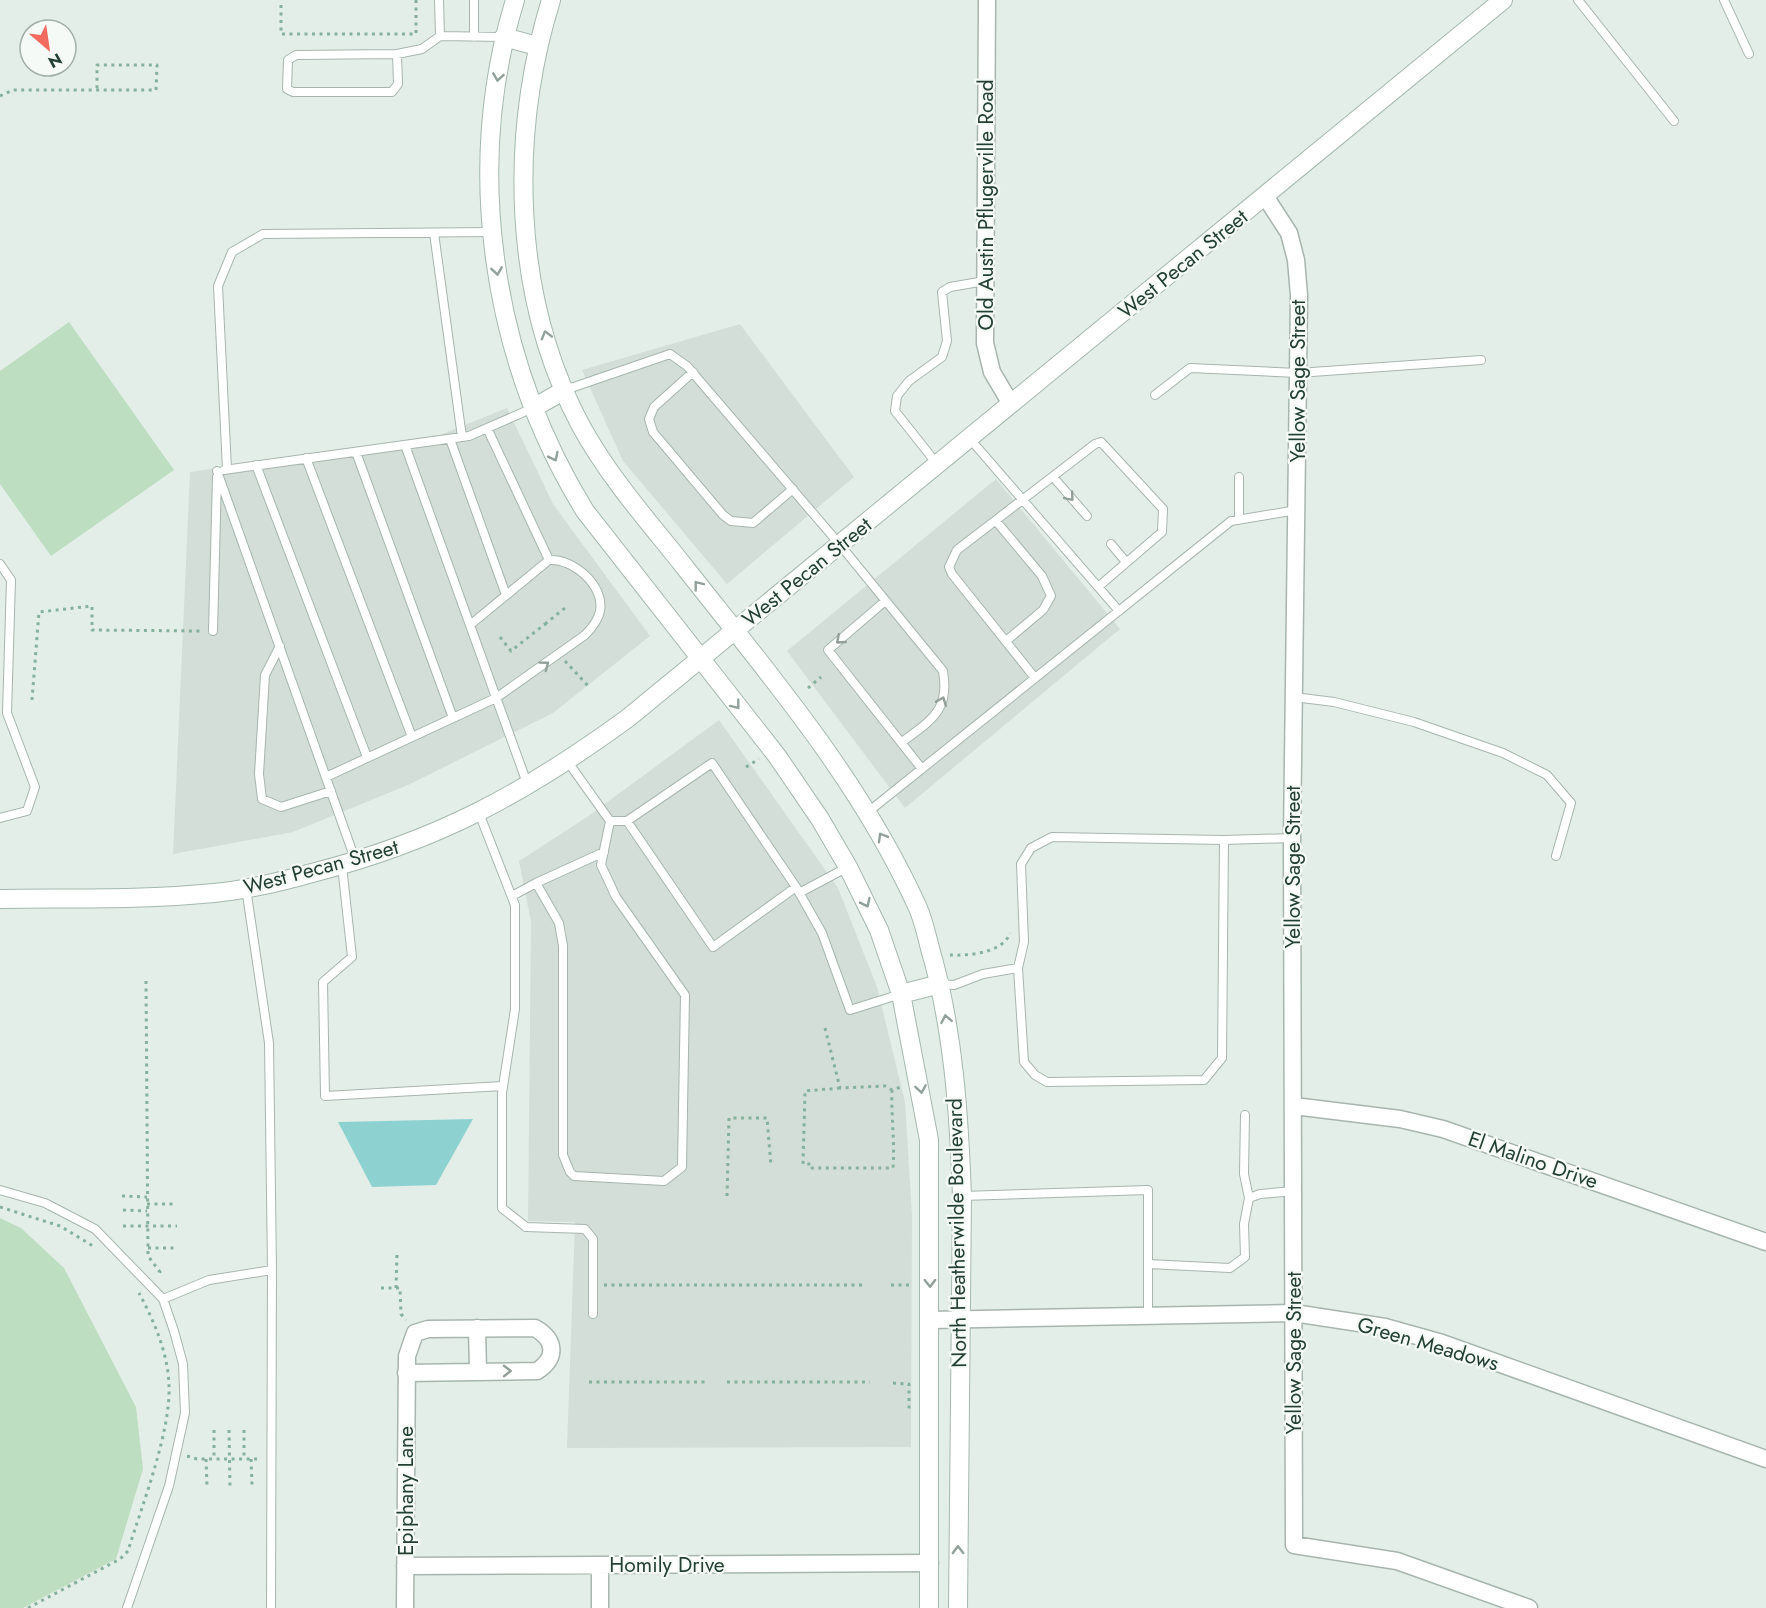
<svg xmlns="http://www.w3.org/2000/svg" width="1766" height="1608" font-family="Jost,sans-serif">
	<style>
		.built { fill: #d2ded7 }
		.green { fill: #bedec1 }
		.water { fill: #8dd2d1 }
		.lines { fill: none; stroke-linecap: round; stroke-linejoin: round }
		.service-casing { stroke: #a6b6ae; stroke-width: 10 }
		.minor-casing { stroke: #a6b6ae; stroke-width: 19 }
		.secondary-casing { stroke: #a3b9ae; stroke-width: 20 }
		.path { stroke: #85b19c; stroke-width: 3; stroke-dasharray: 3 4.5; stroke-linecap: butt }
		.service { stroke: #fff; stroke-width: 8 }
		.minor { stroke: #fff; stroke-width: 16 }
		.secondary { stroke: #fff; stroke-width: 18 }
		.oneway { stroke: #91a099 }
		.labels { text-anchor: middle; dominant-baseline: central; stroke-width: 4.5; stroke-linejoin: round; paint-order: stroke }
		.street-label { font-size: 21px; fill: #234033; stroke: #f5faf7 }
	</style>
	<rect width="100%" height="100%" fill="#e4eee8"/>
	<path class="built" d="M 740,324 L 854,477 L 727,584 L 623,461 L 582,370 Z
		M 507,408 L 553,504 L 650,636 L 553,713 L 408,785 L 293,832 L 173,854 L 190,472 L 440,435 Z
		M 996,479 L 1120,629 L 905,808 L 787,651 Z
		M 719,720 L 838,888 L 877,987 L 905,1102 L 912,1216 L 911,1447 L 567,1448 L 575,1222 L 528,1221 L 531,922 L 519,861 L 587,817 Z"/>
	<path class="green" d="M 69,322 L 174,470 L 51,556 L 0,484 L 0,371 Z
		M 0,1218 L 21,1228 L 64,1268 L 136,1407 L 143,1469 L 116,1559 L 23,1608 L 0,1608 Z"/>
	<path class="water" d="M 473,1119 L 436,1185 L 372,1187 L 338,1122 Z"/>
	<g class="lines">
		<defs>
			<path id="service" d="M 439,0 L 440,36
				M 474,0 L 474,37
				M 1578,0 L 1674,121
				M 1724,0 L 1749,54
				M 397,54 L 398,84 L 392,92 L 293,92 L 287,89 L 288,60 L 296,55 L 397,54 L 422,49 L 440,36 L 504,37
				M 434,233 L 462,437
				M 693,372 L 654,407 L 649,419 L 653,432 L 723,515 L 731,521 L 753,523 L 793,489
				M 565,390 L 670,354 L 687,366 L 841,546 L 943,671 C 950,711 931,720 902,742
				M 1155,395 L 1190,368 L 1298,373 L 1481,360
				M 487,428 L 549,560
				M 450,439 L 506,595
				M 970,439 L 1119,611
				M 405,445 L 528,786
				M 356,452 L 453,718
				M 306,458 L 412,737
				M 937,464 L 895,411 L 897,396 L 909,381 L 942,357 L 947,341 L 942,292 L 950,287 L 985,281
				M 256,465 L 367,757
				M 227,469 L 218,286 L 232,252 L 263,234 L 492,232
				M 224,470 L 469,436 L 533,408
				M 217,471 L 356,862
				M 1239,477 L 1239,520
				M 1054,478 L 1087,516
				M 996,521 L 1042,576 L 1051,596 L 1043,610 L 1006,641
				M 1111,544 L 1126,562
				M 0,564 L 11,580 L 7,713 L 35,787 L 27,811 L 0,818
				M 884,602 L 828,650 L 922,769
				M 213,631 L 217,477
				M 280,646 L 265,675 L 259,774 L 262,799 L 281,807 L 331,791
				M 1035,678 L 952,574 L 949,567 L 957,550 L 1095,444 L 1101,442 L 1163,509 L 1162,532 L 1098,587
				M 1294,697 L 1334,702 L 1414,722 L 1503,753 L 1547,775 L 1571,803 L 1556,856
				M 568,762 L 610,821 L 627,821 L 712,763 L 796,887 L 822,933 L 850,1010 L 901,994
				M 326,777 L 496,698 L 585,635 C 592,628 598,621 600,611 C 605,586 573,558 549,560 L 470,625
				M 868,812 L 1231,521 L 1297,510
				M 479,813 L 515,905 L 515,1009 L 502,1093 L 502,1208 L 526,1227 L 585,1229 L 593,1239 L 593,1314
				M 627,821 L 713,947 L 796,887
				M 1224,840 L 1222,1058 L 1204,1080 L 1047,1082 L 1035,1075 L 1024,1062 L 1018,968 L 1024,942 L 1021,864 L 1031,848 L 1052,837 L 1224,840 L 1292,838
				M 342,866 L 352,957 L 323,982 L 325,1096 L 503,1086
				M 536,883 L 604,852
				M 246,888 L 269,1043 L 272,1270 L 271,1608
				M 799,893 L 848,867
				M 512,896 L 536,883 L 559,923 L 563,946 L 563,1155 L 570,1172 L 574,1176 L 664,1181 L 682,1167 L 685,995 L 616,897 L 601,865 L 610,821
				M 940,984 L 954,985 L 983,974 L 1018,968
				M 1245,1115 L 1244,1174 L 1249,1198
				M 0,1190 L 45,1203 L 95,1229 L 163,1299 L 174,1331 L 183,1364 L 185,1413 L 169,1486 L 127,1608
				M 962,1196 L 1148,1190 L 1148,1316
				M 1148,1264 L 1230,1268 L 1245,1257 L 1244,1224 L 1249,1198 L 1260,1194 L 1294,1191
				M 163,1299 L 209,1280 L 272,1270"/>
			<path id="minor" d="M 987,0 L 985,343 L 992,372 L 1011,404
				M 1265,196 L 1289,233 L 1296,260 L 1299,295 L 1292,838 L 1294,1545 L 1397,1561 L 1529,1608
				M 1294,1106 L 1400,1119 L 1443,1129 L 1766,1242
				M 931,1320 L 1294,1313 L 1385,1327 L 1442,1343 L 1766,1459
				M 477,1328 L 478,1372
				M 600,1565 L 600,1608
				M 405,1566 L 930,1563
				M 405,1608 L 407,1356 L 415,1333 L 428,1329 L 535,1328 C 556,1340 557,1358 537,1371 L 406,1373"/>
			<path id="secondary" d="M 515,0 C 463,170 492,360 585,511 L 777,756 L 820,819 L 848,867 L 879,930 L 901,994 L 929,1140 L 929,1608
				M 551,0 C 509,136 512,298 581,426 C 610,479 650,523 687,570 C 772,678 861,782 918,908 C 925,924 928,943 933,959 C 954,1037 959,1116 962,1196 L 958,1608
				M 504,37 L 537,46
				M 533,408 L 565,390
				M 0,899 C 71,898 143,900 214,893 C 247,890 280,882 312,873 C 437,841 524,794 628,718 L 1503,0
				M 901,994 L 940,984"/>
		</defs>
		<use href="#service" class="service-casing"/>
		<use href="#minor" class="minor-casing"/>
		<use href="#secondary" class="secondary-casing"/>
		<path class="path" d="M 281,5 L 281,34 L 416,34 L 416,0
			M 0,96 L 13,90 L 156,90 L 157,65 L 97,65 L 97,90
			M 545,624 L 565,608
			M 500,637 L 511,651 L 545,624 L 548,628
			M 565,661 L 590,688
			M 808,688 L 821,677
			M 32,700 L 39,612 L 92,606 L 92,630 L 202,631
			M 746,767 L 759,759
			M 950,955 C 968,956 1003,953 1010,933
			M 146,981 L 148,1256 L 160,1272 L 157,1274
			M 825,1028 L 840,1088 L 885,1086 L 892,1090 L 901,1087
			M 840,1088 L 805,1091 L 803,1164 L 812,1164 L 812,1168 L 893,1168 C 895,1141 891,1118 892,1090
			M 122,1196 L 147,1197
			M 727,1196 L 729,1118 L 767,1118 L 771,1166
			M 147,1204 L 176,1204
			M 0,1207 L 60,1226 L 93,1246
			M 123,1210 L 147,1211
			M 123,1226 L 177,1226
			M 148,1248 L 177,1248
			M 604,1285 L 866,1285
			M 891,1285 L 913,1285
			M 381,1288 L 400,1288 L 401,1314 L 406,1320
			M 396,1288 L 397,1253
			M 589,1382 L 705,1382
			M 727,1382 L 870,1382
			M 893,1383 L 909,1384 L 909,1407 L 914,1407
			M 214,1430 L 214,1459
			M 229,1430 L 230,1486
			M 244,1430 L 244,1459
			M 187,1456 L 197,1459 L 260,1459
			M 206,1459 L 207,1486
			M 251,1459 L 252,1485
			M 28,1608 L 120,1559 L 128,1551 C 142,1505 171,1432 169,1385 C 168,1353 154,1321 139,1293"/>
		<use href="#service" class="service"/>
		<use href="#minor" class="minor"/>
		<use href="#secondary" class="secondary"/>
	</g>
	<defs><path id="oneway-chevron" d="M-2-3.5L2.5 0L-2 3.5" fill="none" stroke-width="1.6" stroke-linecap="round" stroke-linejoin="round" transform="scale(1.5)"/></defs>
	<g class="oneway">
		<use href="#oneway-chevron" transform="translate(498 77) rotate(99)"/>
		<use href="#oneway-chevron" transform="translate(497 271) rotate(81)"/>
		<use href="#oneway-chevron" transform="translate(546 335) rotate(-106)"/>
		<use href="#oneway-chevron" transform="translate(554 457) rotate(64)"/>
		<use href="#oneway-chevron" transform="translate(1070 497) rotate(50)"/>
		<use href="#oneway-chevron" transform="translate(698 585) rotate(-128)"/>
		<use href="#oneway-chevron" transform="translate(840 640) rotate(139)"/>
		<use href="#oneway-chevron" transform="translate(545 665) rotate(-37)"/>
		<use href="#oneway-chevron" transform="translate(942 701) rotate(-68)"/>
		<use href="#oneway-chevron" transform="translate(736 705) rotate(52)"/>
		<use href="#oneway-chevron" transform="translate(882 837) rotate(-120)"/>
		<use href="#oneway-chevron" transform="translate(866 903) rotate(64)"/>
		<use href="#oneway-chevron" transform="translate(946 1019) rotate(-101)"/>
		<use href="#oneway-chevron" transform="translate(921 1089) rotate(81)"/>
		<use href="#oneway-chevron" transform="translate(930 1283) rotate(89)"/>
		<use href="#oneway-chevron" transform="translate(507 1371) rotate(-1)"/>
		<use href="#oneway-chevron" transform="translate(958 1550) rotate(-90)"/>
	</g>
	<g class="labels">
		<g class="street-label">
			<text transform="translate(986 205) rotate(-90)">Old Austin Pflugerville Road</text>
			<text transform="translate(1183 264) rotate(-39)">West Pecan Street</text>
			<text transform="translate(1298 381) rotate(-90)">Yellow Sage Street</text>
			<text transform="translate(807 572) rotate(-39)">West Pecan Street</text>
			<text transform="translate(321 867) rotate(-15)">West Pecan Street</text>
			<text transform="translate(1293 867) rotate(-90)">Yellow Sage Street</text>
			<text transform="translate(1533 1160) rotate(19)">El Malino Drive</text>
			<text transform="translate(957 1233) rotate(-91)">North Heatherwilde Boulevard</text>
			<text transform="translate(1428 1344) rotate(16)">Green Meadows</text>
			<text transform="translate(1294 1353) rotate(-90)">Yellow Sage Street</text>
			<text transform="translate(406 1491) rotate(-90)">Epiphany Lane</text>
			<text x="667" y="1565">Homily Drive</text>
		</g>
	</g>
	<g transform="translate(48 48) rotate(151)"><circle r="28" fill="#f5faf7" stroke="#a1b0a9" stroke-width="1.5"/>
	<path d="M0-4.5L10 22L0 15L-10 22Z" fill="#f16b5f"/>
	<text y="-9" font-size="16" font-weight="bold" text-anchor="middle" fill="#234033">N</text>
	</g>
</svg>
